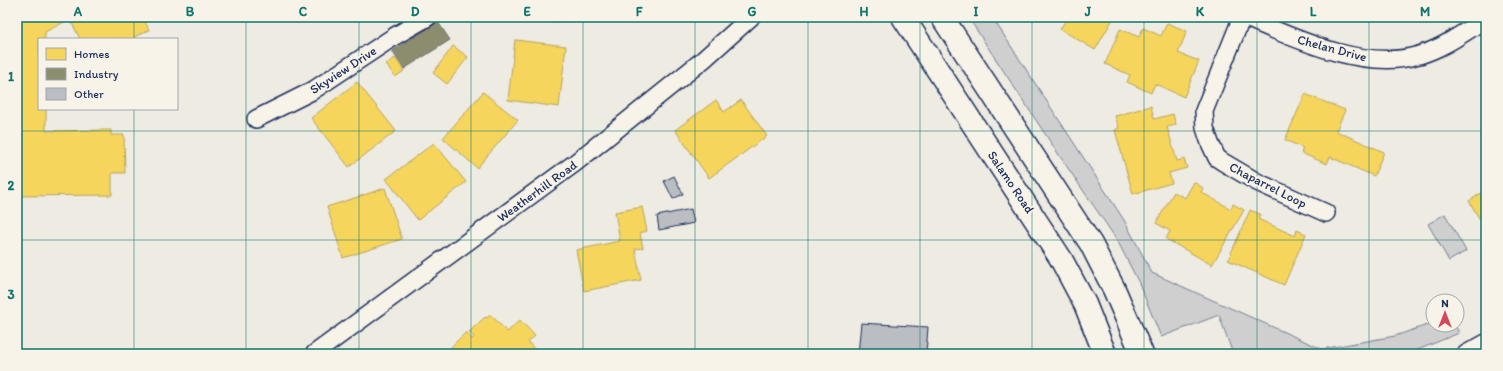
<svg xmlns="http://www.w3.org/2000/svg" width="1503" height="371" font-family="Itim,sans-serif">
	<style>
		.green { fill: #cfcfcf; stroke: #757f96 }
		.homes { fill: #f6d55c; stroke: #b4a35d }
		.industry { fill: #8c8c6e; stroke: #6a7069 }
		.building { fill: #babdc2; stroke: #1b2f5e }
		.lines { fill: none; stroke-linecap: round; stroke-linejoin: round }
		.street-casing { stroke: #1b2f5e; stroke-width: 20 }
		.secondary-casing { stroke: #1b2f5e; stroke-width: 25 }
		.street { stroke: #f7f3e8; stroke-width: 17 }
		.secondary { stroke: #f7f3e8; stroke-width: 22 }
		.grid { fill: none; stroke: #0f766e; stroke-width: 1; stroke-opacity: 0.55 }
		.labels { text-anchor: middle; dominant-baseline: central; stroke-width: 4; stroke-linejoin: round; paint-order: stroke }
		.street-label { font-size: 13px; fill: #1b2f5e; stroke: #f7f3e8 }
		.neatline { fill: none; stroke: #0f766e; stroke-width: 1.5 }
		.grid-label { font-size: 13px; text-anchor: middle; font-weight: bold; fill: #0f766e }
	</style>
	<rect width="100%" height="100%" fill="#eeebe2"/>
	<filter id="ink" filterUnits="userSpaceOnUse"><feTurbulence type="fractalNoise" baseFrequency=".025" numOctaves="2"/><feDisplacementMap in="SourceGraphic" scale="8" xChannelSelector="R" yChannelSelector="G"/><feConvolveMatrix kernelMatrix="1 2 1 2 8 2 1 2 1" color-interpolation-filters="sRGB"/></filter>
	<g filter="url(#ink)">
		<path class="green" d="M 968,17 L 992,17 L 1124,220 L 1152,273 L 1322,349 L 1395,336 L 1433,323 L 1433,325 L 1455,325 L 1459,333 L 1420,349 L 1403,354 L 1233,354 L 1219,315 L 1161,337 L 1139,283 L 1117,240 L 1059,155 Z
			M 1445,214 L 1466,251 L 1449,261 L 1428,224 Z"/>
		<path class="homes" d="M 17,17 L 143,17 L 149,30 L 134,37 L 135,39 L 80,39 L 70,19 L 45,32 L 45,39 L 39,39 L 39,109 L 46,109 L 46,131 L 111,130 L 111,135 L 124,135 L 125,173 L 112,173 L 112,195 L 17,196 Z
			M 657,17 L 657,20 L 537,22 L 537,17 Z
			M 1068,17 L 1111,17 L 1113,19 L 1095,50 L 1060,29 Z
			M 1167,23 L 1187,31 L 1178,53 L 1199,61 L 1184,97 L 1155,84 L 1151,93 L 1127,82 L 1130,75 L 1105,64 L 1120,29 L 1139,37 L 1143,28 L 1161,36 Z
			M 515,40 L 566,46 L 559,107 L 508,100 Z
			M 453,46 L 468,57 L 447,84 L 433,73 Z
			M 395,58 L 404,71 L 395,77 L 386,64 Z
			M 357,82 L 396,131 L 349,167 L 311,118 Z
			M 483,92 L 518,120 L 477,168 L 443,138 Z
			M 1305,94 L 1345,110 L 1336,131 L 1384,152 L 1374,176 L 1330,157 L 1327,164 L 1301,153 L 1303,148 L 1285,140 Z
			M 716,100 L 724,112 L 741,100 L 767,136 L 709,178 L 675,130 Z
			M 1151,106 L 1154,119 L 1173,114 L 1176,125 L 1167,127 L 1177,161 L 1184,159 L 1187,168 L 1169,173 L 1172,183 L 1133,194 L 1115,130 L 1119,128 L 1115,116 Z
			M 434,143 L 466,182 L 418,220 L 386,179 Z
			M 1194,182 L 1203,188 L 1201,192 L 1231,209 L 1233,204 L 1244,210 L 1212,265 L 1166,239 L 1170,231 L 1156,223 L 1174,192 L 1185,198 Z
			M 385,188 L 402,239 L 343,258 L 327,207 Z
			M 1486,190 L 1486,223 L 1483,225 L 1469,201 Z
			M 642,207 L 647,231 L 640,233 L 643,248 L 635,249 L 641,280 L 584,291 L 576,250 L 620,241 L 615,212 Z
			M 1250,210 L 1260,214 L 1258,219 L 1295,236 L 1297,230 L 1306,234 L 1284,285 L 1228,260 Z
			M 491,315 L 507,332 L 520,320 L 535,336 L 528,342 L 536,351 L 533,354 L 445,353 L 466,332 L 472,339 L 474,337 L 469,332 L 485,317 L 486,318 Z
			M 406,351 L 428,351 L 438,354 L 406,354 Z"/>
		<path class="industry" d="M 438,22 L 450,40 L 404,69 L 392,51 Z"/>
		<path class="building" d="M 674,176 L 683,194 L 673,199 L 664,181 Z
			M 691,209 L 694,223 L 659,230 L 657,216 Z
			M 861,323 L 928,327 L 926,354 L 858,354 Z"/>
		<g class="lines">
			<defs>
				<path id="street" d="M 1242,17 L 1204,111 L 1205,128 L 1210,143 L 1217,158 L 1223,162 L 1257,182 L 1326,213
					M 1244,17 C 1294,38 1364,72 1419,55 C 1444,48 1464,32 1486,19
					M 256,119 L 312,91 L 395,36 L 428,17
					M 314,354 L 575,163 L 703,60 L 751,17
					M 1466,354 L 1486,343"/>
				<path id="secondary" d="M 903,17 L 1061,259 L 1085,304 L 1105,354
					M 942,17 L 1091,244 L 1114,289 L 1142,354"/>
			</defs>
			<use href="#street" class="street-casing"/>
			<use href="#secondary" class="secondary-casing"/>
			<use href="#street" class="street"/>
			<use href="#secondary" class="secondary"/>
		</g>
	</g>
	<path class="grid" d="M 134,17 L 134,39M 246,17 L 246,354M 359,17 L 359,354M 471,17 L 471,354M 583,17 L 583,354M 695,17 L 695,354M 808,17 L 808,354M 920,17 L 920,354M 1032,17 L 1032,354M 1144,17 L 1144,354M 1257,17 L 1257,354M 1369,17 L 1369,354M 134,109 L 134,354M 17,131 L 1486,131M 17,240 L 1486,240"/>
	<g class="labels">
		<g class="street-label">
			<text transform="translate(1332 48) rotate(15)">Chelan Drive</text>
			<text transform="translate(343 70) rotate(-33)">Skyview Drive</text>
			<text transform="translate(1011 182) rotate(56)">Salamo Road</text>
			<text transform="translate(1268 185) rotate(27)">Chaparrel Loop</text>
			<text transform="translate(537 191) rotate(-36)">Weatherhill Road</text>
		</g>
	</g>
	<rect width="1503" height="371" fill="none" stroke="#f7f3e8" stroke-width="44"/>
	<rect x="38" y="38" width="140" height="72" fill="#f7f3e8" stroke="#9fa5b1"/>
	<rect x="46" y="48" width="20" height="12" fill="#f6d55c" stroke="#9fa5b1"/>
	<text x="74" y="58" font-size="12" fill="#1b2f5e">Homes</text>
	<rect x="46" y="68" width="20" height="12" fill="#8c8c6e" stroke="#9fa5b1"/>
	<text x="74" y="78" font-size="12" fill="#1b2f5e">Industry</text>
	<rect x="46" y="88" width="20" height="12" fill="#babdc2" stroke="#9fa5b1"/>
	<text x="74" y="98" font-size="12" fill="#1b2f5e">Other</text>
	<g transform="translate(1445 313)"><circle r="19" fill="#f7f3e8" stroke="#9fa5b1"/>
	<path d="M0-3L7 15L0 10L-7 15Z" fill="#d1495b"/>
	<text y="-6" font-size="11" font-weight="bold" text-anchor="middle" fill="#1b2f5e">N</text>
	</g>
	<rect x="22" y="22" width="1459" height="327" class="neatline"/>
	<g class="grid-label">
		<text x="78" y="16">A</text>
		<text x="190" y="16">B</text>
		<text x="303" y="16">C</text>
		<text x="415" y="16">D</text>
		<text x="527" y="16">E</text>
		<text x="639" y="16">F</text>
		<text x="752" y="16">G</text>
		<text x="864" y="16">H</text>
		<text x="976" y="16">I</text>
		<text x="1088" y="16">J</text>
		<text x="1200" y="16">K</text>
		<text x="1313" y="16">L</text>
		<text x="1425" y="16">M</text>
		<text x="11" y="81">1</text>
		<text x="11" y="190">2</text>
		<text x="11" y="299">3</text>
	</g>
</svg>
